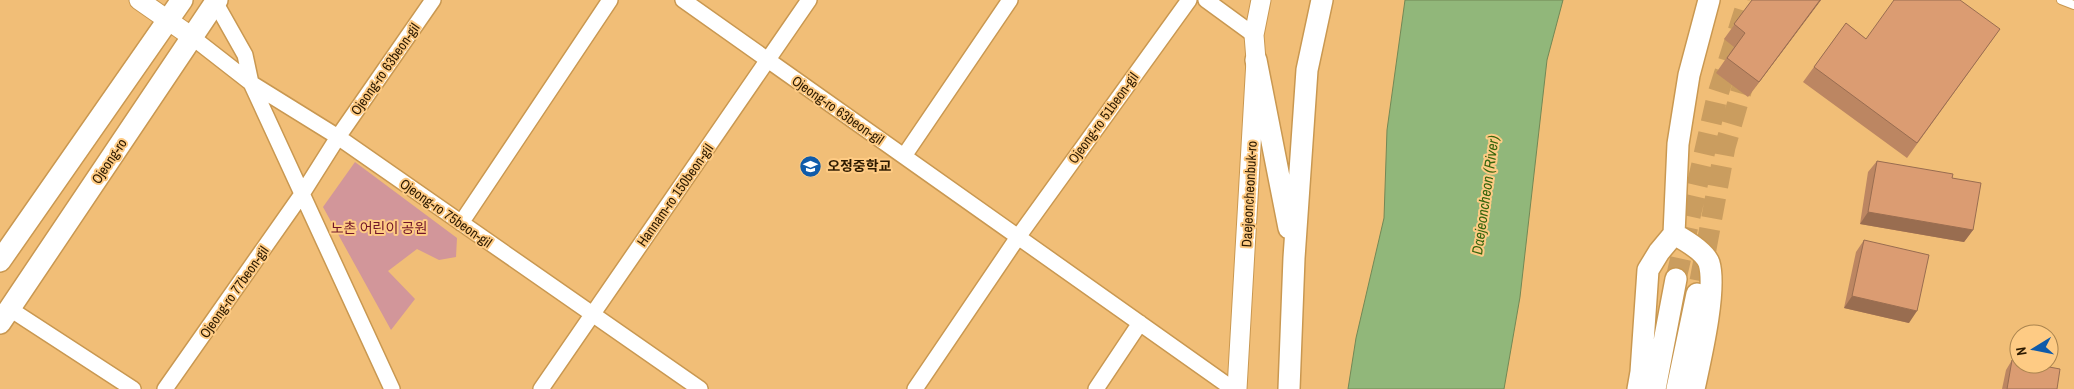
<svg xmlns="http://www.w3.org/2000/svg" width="2074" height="389" font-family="'Archivo Narrow','Noto Sans KR',sans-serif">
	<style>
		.green { fill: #d2969a }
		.water { fill: #91b77a; stroke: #738855 }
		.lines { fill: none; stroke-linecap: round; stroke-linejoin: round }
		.secondary-tunnel { stroke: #ca9d5f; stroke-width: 21; stroke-dasharray: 21 11; stroke-linecap: butt }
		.service-casing { stroke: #c99851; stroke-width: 10 }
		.minor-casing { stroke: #c99851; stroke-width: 18 }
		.tertiary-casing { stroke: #c99851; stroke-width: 21 }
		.secondary-casing { stroke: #c99851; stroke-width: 24 }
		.service { stroke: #fff; stroke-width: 8 }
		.minor { stroke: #fff; stroke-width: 15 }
		.tertiary { stroke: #fff; stroke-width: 19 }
		.secondary { stroke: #fff; stroke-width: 21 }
		.wall { fill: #bc8662 }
		.shaded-wall { fill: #996d50 }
		.building { fill: #db9c72; stroke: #996d50 }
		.labels { text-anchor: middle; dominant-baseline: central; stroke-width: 4; stroke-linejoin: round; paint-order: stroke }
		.street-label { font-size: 14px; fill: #2d1a00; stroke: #fecb84 }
		.poi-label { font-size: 14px; font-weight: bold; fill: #2d1a00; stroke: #fecb84; text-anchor: start }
		.park-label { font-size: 14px; fill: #711529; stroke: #fecb84 }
		.water-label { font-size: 15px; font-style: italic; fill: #37650d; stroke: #fecb84 }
	</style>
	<rect width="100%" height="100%" fill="#f1be77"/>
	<path class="green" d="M 355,162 L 457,238 L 456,257 L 439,260 L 417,249 L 388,271 L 415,299 L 391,330 L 323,207 Z"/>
	<path class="water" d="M 1405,0 L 1563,0 L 1547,60 L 1520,297 L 1504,389 L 1348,389 L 1356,338 L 1384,218 L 1387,130 Z"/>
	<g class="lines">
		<path class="secondary-tunnel" d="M 1676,279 L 1717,97 L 1748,0
			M 1700,281 L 1725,147 L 1749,64"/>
		<defs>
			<path id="service" d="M 2061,0 L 2074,5"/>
			<path id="minor" d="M 214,0 L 245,55 L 251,83 L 392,389
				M 683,0 L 1233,389
				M 1206,0 L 1254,35
				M 192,37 L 251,83 L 338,137 L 700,389
				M 904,156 L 1010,0
				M 461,223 L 610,0
				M 10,309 L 133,389
				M 165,389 L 302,194 L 338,137 L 433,0
				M 541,389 L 809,0
				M 915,389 L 1018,237 L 1189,0
				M 1096,389 L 1140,323"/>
			<path id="tertiary" d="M 139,0 L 192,37
				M 1237,389 L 1256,60 L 1254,35 L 1261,0"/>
			<path id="secondary" d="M 1256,60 L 1289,228
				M 1674,234 L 1678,144 L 1689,75 L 1709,0
				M 0,261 L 182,0
				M 0,323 L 217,0
				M 1289,389 L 1294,258 L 1307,70 L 1322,0
				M 1638,389 L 1641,372 L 1648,270 L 1659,252 L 1674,234 C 1685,240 1705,252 1709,263 C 1717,290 1700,361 1694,389
				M 1655,389 L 1676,279
				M 1677,389 L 1697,294"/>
		</defs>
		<use href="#service" class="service-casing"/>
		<use href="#minor" class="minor-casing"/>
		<use href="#tertiary" class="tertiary-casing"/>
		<use href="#secondary" class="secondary-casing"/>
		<use href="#service" class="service"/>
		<use href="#minor" class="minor"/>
		<use href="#tertiary" class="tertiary"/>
		<use href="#secondary" class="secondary"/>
	</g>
	<path class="wall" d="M 1752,0 L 1821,0 L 1748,97 L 1716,73 L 1734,47 L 1724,39 Z
		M 1846,23 L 1866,39 L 2000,29 L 1907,158 L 1803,82 Z
		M 1877,161 L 1952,178 L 1973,230 L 1964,242 L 1860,224 L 1868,172 Z
		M 1864,240 L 1909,323 L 1844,308 L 1856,252 Z
		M 2012,360 L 2057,389 L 2002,389 L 2006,370 Z"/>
	<path class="shaded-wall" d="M 1820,0 L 1821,0 L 1748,97 L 1759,82 Z
		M 1868,212 L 1973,230 L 1964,242 L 1860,224 Z
		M 1852,296 L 1917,311 L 1909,323 L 1844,308 Z"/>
	<path class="building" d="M 1752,0 L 1820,0 L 1759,82 L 1727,58 L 1745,33 L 1734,24 Z
		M 1894,0 L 1960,0 L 2000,29 L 1917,143 L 1814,67 L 1846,23 L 1866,39 Z
		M 1877,161 L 1953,174 L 1952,178 L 1981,183 L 1973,230 L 1868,212 Z
		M 1864,240 L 1929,255 L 1917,311 L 1852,296 Z
		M 2012,360 L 2019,361 L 2019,364 L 2033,364 L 2060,369 L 2057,389 L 2007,389 Z"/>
	<defs>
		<symbol id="school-disc" viewBox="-11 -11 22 22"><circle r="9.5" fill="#0f5baa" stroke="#fecb84"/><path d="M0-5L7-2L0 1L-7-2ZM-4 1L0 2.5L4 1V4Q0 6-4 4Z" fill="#fff"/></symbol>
	</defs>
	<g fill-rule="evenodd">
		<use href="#school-disc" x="798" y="154" width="25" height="25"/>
	</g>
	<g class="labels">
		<g class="street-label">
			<text transform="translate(385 69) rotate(-55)">Ojeong-ro 63beon-gil</text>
			<text transform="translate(838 110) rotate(35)">Ojeong-ro 63beon-gil</text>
			<text transform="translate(1103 118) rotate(-54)">Ojeong-ro 51beon-gil</text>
			<text transform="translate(109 161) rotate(-56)">Ojeong-ro</text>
			<text transform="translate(1249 194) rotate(-87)">Daejeoncheonbuk-ro</text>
			<text transform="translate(675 195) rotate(-55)">Hannam-ro 150beon-gil</text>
			<text transform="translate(446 213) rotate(35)">Ojeong-ro 75beon-gil</text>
			<text transform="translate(234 292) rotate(-55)">Ojeong-ro 77beon-gil</text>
		</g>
		<g class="poi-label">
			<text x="827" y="166">오정중학교</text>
		</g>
		<g class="park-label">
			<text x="379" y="228">노촌 어린이 공원</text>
		</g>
		<g class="water-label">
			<text transform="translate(1485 195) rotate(-82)">Daejeoncheon (River)</text>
		</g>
	</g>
	<g transform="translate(2034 349) rotate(260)"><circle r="24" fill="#fecb84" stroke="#aa844f"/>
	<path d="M0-4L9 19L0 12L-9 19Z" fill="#0f5baa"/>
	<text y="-8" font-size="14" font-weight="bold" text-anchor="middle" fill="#2d1a00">N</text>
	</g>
</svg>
